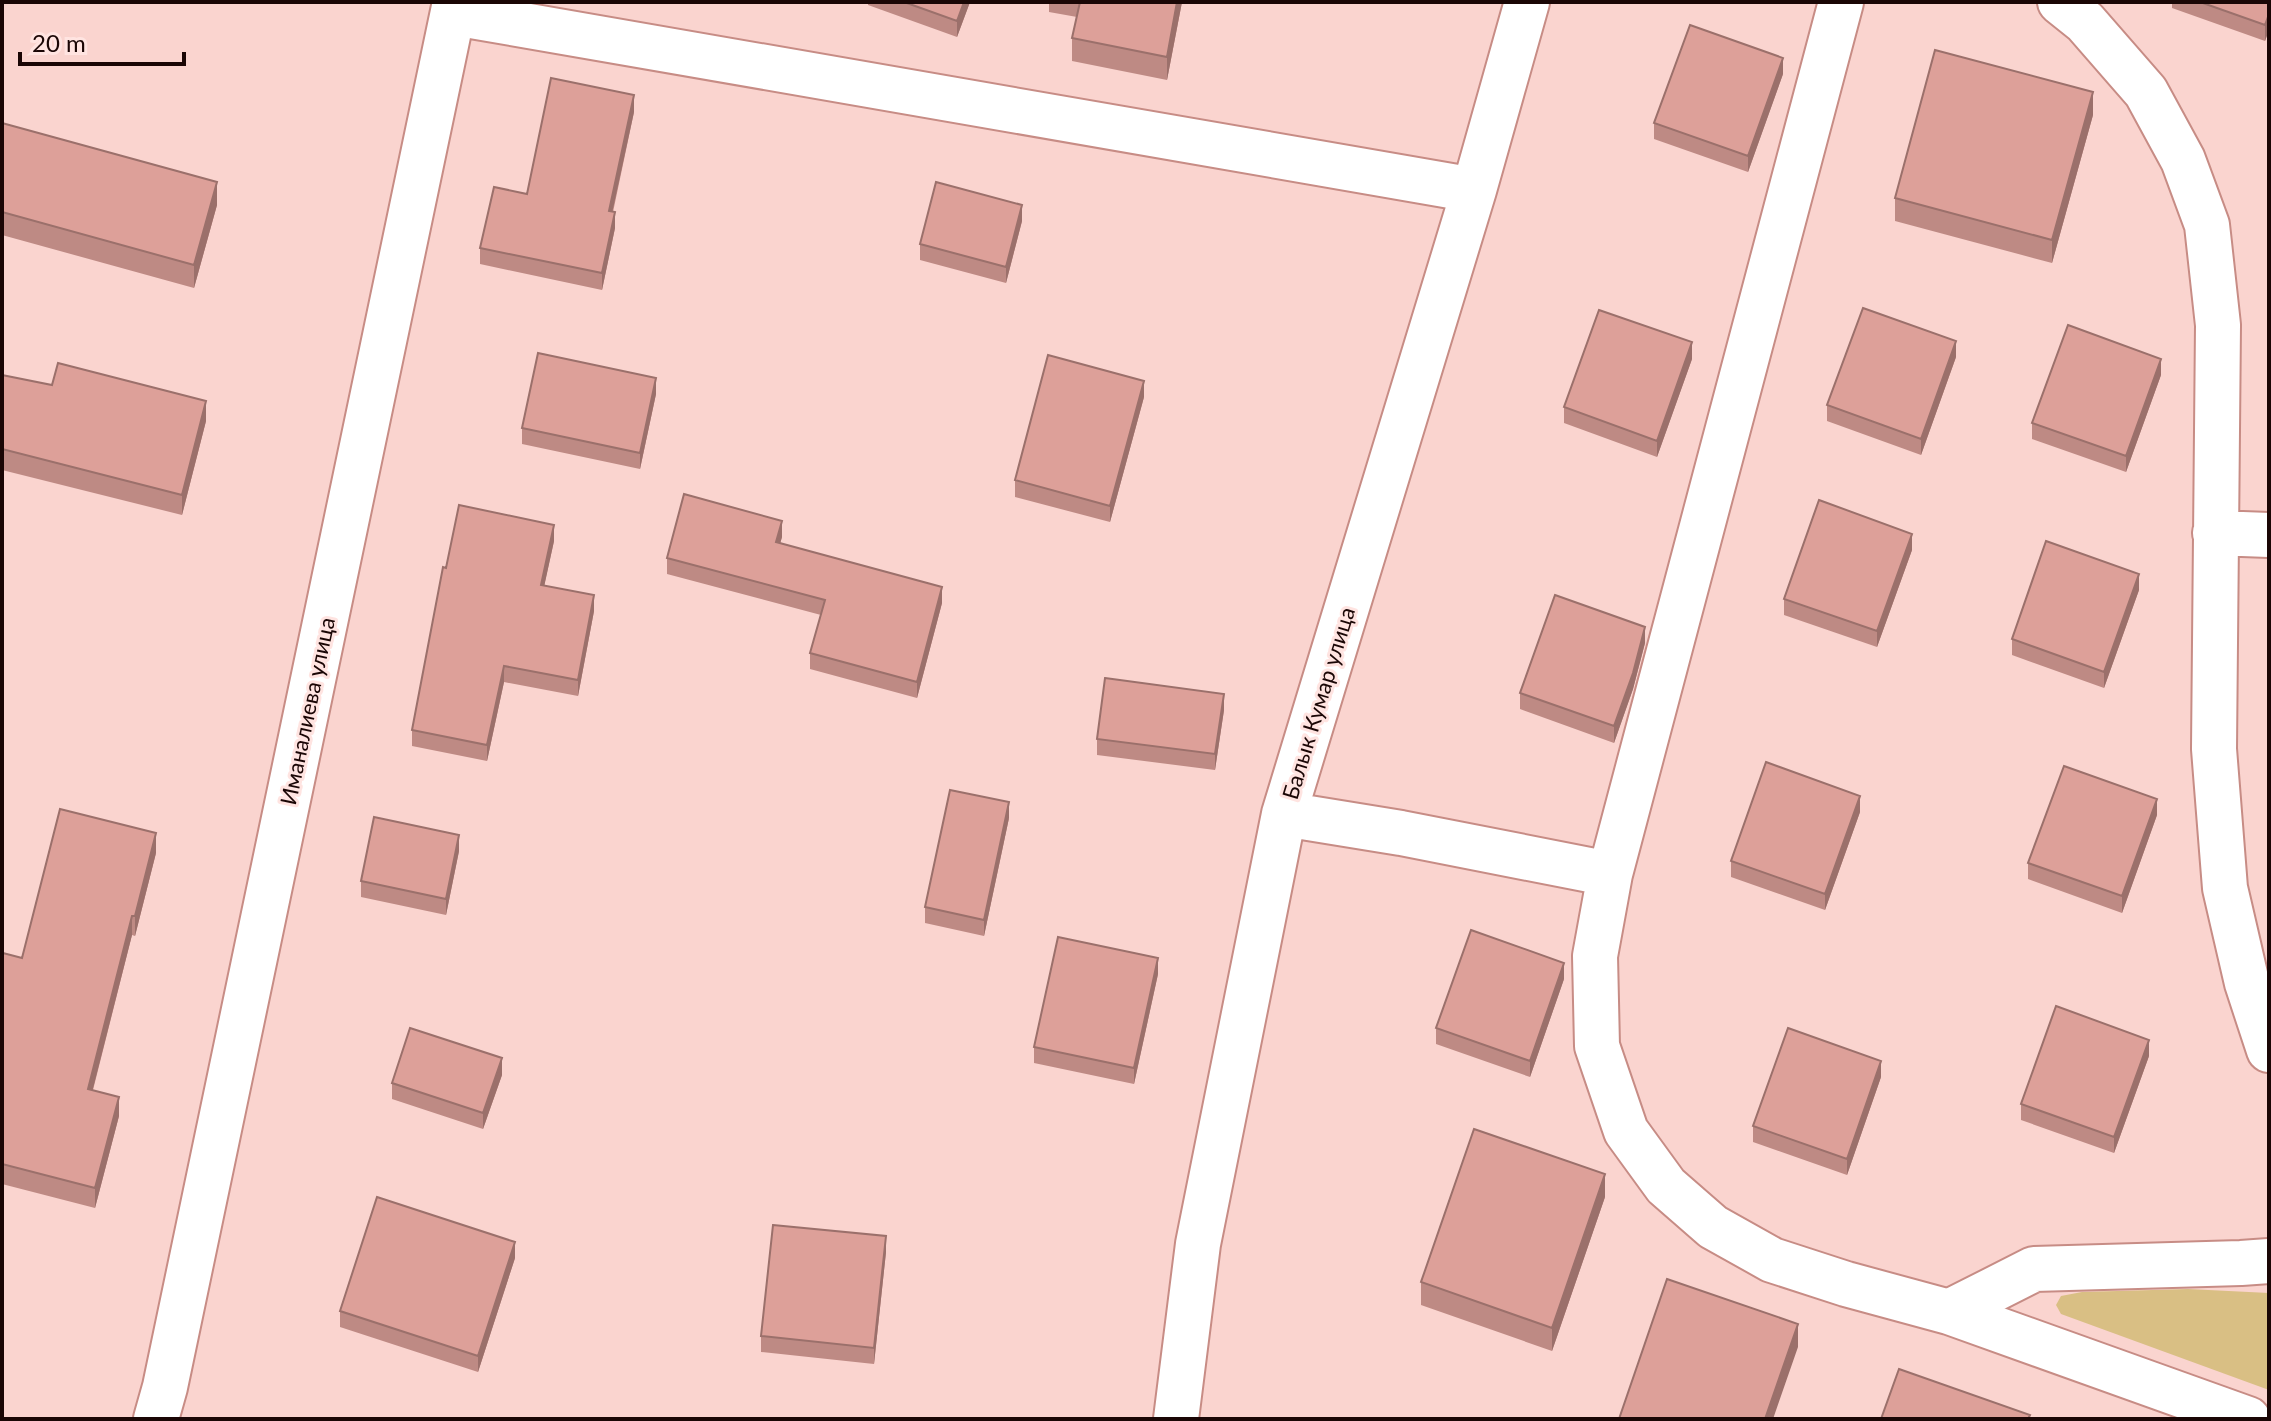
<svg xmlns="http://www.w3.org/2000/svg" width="2271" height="1421" font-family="Lato,sans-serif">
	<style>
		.green { fill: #d9bf84 }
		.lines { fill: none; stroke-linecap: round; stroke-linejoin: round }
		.street-casing { stroke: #c78c85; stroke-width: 48 }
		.secondary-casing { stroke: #c78c85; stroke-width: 48 }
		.street { stroke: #fff; stroke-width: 44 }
		.secondary { stroke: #fff; stroke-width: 44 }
		.wall { fill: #be8a84 }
		.shaded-wall { fill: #9b706b }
		.building { fill: #dda099; stroke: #9b706b; stroke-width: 2 }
		.labels { text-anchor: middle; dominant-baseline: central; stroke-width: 6; stroke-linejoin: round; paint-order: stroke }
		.street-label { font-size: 22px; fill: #1a0605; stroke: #ffe4e1 }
	</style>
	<rect width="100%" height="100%" fill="#fad4cf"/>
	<path class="green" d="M 2188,1289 L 2269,1293 L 2269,1390 L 2061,1314 L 2056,1305 L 2061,1296 L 2082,1292 Z"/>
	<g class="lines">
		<defs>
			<path id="street" d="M 1841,2 L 1610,874 L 1595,956 L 1597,1046 L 1626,1131 L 1666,1186 L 1713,1227 L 1772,1260 L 1846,1284 L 1949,1312 L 2248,1419
				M 2060,2 L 2085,22 L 2146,92 L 2183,160 L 2207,225 L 2218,325 L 2214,749 L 2225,888 L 2247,983 L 2269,1050
				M 454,13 L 1474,190
				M 2215,533 L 2269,535
				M 1284,814 L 1401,833 L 1610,874
				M 1949,1312 L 2034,1269 L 2241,1263 L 2269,1261
				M 1176,1419 L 1198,1244 L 1284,814 L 1474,190 L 1527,2"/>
			<path id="secondary" d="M 156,1419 L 165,1387 L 455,2"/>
		</defs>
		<use href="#street" class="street-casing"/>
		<use href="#secondary" class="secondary-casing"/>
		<use href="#street" class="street"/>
		<use href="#secondary" class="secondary"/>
	</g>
	<path class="wall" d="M 868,2 L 970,2 L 957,37 L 868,5 Z
		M 1049,2 L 1182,2 L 1167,80 L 1072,61 L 1072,38 L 1077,17 L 1049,12 Z
		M 2172,2 L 2269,2 L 2269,30 L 2265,41 L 2172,8 Z
		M 1783,74 L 1748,172 L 1654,139 L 1654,123 Z
		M 634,112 L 613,212 L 615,228 L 602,290 L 480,264 L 480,248 L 527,194 Z
		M 2093,115 L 2052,263 L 1895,221 L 1895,198 Z
		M 2,123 L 217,205 L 194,288 L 2,235 Z
		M 1022,221 L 1006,283 L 920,260 L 920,244 Z
		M 1956,357 L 1921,455 L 1827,421 L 1827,405 Z
		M 1692,359 L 1657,457 L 1564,423 L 1564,407 Z
		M 2,375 L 52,385 L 206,421 L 182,515 L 2,470 Z
		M 2161,375 L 2126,472 L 2032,439 L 2032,423 Z
		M 656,394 L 640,469 L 522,444 L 522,428 Z
		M 1144,397 L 1110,522 L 1015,497 L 1015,480 Z
		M 782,537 L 780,543 L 942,603 L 917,698 L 810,669 L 810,653 L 821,615 L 667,574 L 667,558 Z
		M 554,541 L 544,586 L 594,611 L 578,696 L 504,682 L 487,761 L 412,746 L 412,730 L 446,568 Z
		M 1912,550 L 1877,647 L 1784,615 L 1784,599 Z
		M 2139,590 L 2104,688 L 2012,655 L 2012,639 Z
		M 1645,643 L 1633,689 L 1614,743 L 1520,709 L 1520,693 Z
		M 1224,710 L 1215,770 L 1097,755 L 1097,739 Z
		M 1860,812 L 1825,910 L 1731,877 L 1731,861 Z
		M 2157,815 L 2122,913 L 2028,879 L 2028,863 Z
		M 1009,818 L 984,936 L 925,923 L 925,907 Z
		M 459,851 L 446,915 L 361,897 L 361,881 Z
		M 156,853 L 135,936 L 132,935 L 93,1090 L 119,1116 L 95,1208 L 2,1184 L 2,958 L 22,958 Z
		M 1158,974 L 1134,1084 L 1034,1063 L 1034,1047 Z
		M 1564,979 L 1530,1077 L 1436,1044 L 1436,1028 Z
		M 2149,1056 L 2114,1153 L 2021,1120 L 2021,1104 Z
		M 502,1075 L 483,1129 L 392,1099 L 392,1083 Z
		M 1881,1077 L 1847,1175 L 1753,1142 L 1753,1126 Z
		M 1605,1197 L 1552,1351 L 1421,1305 L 1421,1282 Z
		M 886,1252 L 874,1364 L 761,1352 L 761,1336 Z
		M 515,1258 L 478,1372 L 340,1327 L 340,1311 Z"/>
	<path class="shaded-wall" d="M 964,2 L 970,2 L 957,37 L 957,21 Z
		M 1177,2 L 1182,2 L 1167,80 L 1167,57 Z
		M 2269,14 L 2269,30 L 2265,41 L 2265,25 Z
		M 1783,58 L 1783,74 L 1748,172 L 1748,156 Z
		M 2093,92 L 2093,115 L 2052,263 L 2052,240 Z
		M 634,95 L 634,112 L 609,227 L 609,211 Z
		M 217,182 L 217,205 L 194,288 L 194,265 Z
		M 1022,205 L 1022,221 L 1006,283 L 1006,267 Z
		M 615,212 L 615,228 L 602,290 L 602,273 Z
		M 1956,341 L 1956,357 L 1921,455 L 1921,439 Z
		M 1692,342 L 1692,359 L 1657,457 L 1657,441 Z
		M 2161,359 L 2161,375 L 2126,472 L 2126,456 Z
		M 656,378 L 656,394 L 640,469 L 640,453 Z
		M 1144,381 L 1144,397 L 1110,522 L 1110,506 Z
		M 206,401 L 206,421 L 182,515 L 182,495 Z
		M 782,521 L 782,537 L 776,558 L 776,542 Z
		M 554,525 L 554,541 L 541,601 L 541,585 Z
		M 1912,534 L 1912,550 L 1877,647 L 1877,631 Z
		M 2139,574 L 2139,590 L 2104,688 L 2104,672 Z
		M 942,587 L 942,603 L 917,698 L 917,682 Z
		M 594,595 L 594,611 L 578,696 L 578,680 Z
		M 1645,627 L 1645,643 L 1633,689 L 1614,743 L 1614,726 Z
		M 504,666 L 504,682 L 487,761 L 487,745 Z
		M 1224,694 L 1224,710 L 1215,770 L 1215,754 Z
		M 1860,796 L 1860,812 L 1825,910 L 1825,894 Z
		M 2157,799 L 2157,815 L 2122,913 L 2122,896 Z
		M 1009,802 L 1009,818 L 984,936 L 984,920 Z
		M 156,833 L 156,853 L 135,936 L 135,916 Z
		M 459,835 L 459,851 L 446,915 L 446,899 Z
		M 132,916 L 132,935 L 88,1108 L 88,1089 Z
		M 1158,958 L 1158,974 L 1134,1084 L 1134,1068 Z
		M 1564,963 L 1564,979 L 1530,1077 L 1530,1061 Z
		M 2149,1040 L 2149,1056 L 2114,1153 L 2114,1137 Z
		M 502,1058 L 502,1075 L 483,1129 L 483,1113 Z
		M 1881,1061 L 1881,1077 L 1847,1175 L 1847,1159 Z
		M 119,1097 L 119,1116 L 95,1208 L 95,1188 Z
		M 1605,1174 L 1605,1197 L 1552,1351 L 1552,1328 Z
		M 886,1236 L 886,1252 L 874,1364 L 874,1348 Z
		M 515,1242 L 515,1258 L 478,1372 L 478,1356 Z
		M 1798,1324 L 1798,1347 L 1773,1419 L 1765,1419 Z"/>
	<path class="building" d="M 904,2 L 964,2 L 957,21 Z
		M 1080,2 L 1177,2 L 1167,57 L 1072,38 Z
		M 2200,2 L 2269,2 L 2269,14 L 2265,25 Z
		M 1690,25 L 1783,58 L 1748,156 L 1654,123 Z
		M 1935,50 L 2093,92 L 2052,240 L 1895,198 Z
		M 551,78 L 634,95 L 609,211 L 615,212 L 602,273 L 480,248 L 494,187 L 527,194 Z
		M 2,123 L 217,182 L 194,265 L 2,212 Z
		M 936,182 L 1022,205 L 1006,267 L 920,244 Z
		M 1863,308 L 1956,341 L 1921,439 L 1827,405 Z
		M 1599,310 L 1692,342 L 1657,441 L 1564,407 Z
		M 2068,325 L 2161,359 L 2126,456 L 2032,423 Z
		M 538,353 L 656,378 L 640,453 L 522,428 Z
		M 1048,355 L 1144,381 L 1110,506 L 1015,480 Z
		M 58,363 L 206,401 L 182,495 L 2,449 L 2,375 L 52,385 Z
		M 684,494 L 782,521 L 776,542 L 942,587 L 917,682 L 810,653 L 825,600 L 667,558 Z
		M 1819,500 L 1912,534 L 1877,631 L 1784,599 Z
		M 459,505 L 554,525 L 541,585 L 594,595 L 578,680 L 504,666 L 487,745 L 412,730 L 443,567 L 446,568 Z
		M 2046,541 L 2139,574 L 2104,672 L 2012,639 Z
		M 1555,595 L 1645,627 L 1633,673 L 1614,726 L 1520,693 Z
		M 1105,678 L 1224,694 L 1215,754 L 1097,739 Z
		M 1766,762 L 1860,796 L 1825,894 L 1731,861 Z
		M 2064,766 L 2157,799 L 2122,896 L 2028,863 Z
		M 950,790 L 1009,802 L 984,920 L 925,907 Z
		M 60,809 L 156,833 L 135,916 L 132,916 L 88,1089 L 119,1097 L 95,1188 L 2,1164 L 2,958 L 3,953 L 22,958 Z
		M 374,817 L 459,835 L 446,899 L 361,881 Z
		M 1471,930 L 1564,963 L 1530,1061 L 1436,1028 Z
		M 1058,937 L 1158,958 L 1134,1068 L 1034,1047 Z
		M 2056,1006 L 2149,1040 L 2114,1137 L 2021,1104 Z
		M 410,1028 L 502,1058 L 483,1113 L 392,1083 Z
		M 1788,1028 L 1881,1061 L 1847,1159 L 1753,1126 Z
		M 1474,1129 L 1605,1174 L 1552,1328 L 1421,1282 Z
		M 377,1197 L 515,1242 L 478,1356 L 340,1311 Z
		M 773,1225 L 886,1236 L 874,1348 L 761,1336 Z
		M 1667,1279 L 1798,1324 L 1765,1419 L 1619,1419 Z
		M 1899,1369 L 2030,1415 L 2028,1419 L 1881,1419 Z"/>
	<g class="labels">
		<g class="street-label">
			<text transform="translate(1318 703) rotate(-73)">Балык Кумар улица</text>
			<text transform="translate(307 711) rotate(-78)">Иманалиева улица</text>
		</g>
	</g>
	<rect width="2271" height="1421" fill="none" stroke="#1a0605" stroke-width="8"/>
	<path d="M20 52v12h164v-12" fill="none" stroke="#1a0605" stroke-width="4"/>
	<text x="32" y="52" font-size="24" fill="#1a0605" stroke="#ffe4e1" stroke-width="6" paint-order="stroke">20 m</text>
</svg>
